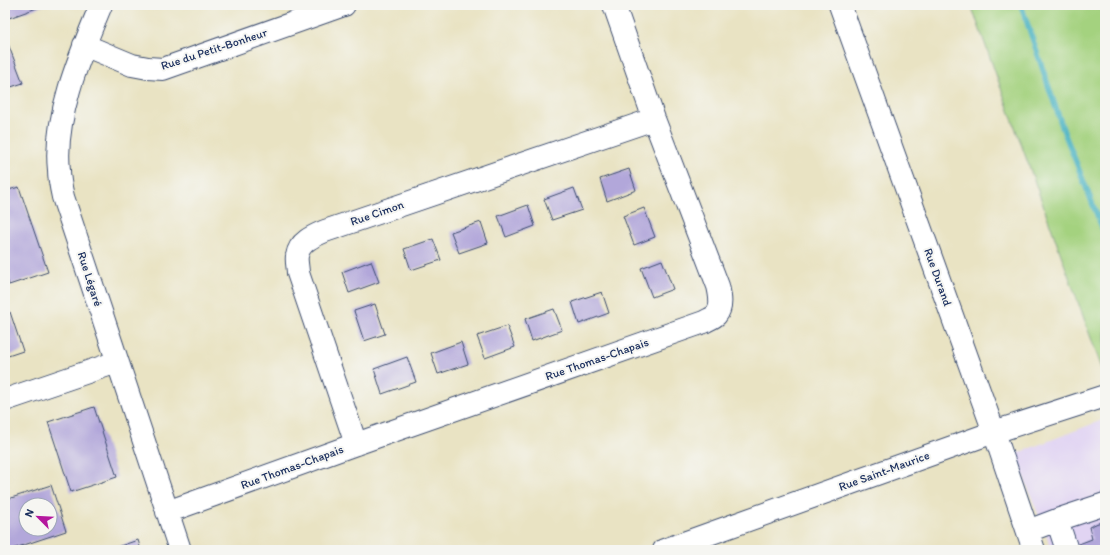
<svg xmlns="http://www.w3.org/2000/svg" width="1110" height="555" font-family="Itim,sans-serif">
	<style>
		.built { fill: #e1d4f3 }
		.green { fill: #a4d27f; stroke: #60806e }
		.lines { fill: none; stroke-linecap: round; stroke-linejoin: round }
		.stream { stroke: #43b0c0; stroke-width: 5.5 }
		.building { fill: #b2a7da; fill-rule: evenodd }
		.minor-casing { stroke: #3a4a6d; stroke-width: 24 }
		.minor { stroke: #fff; stroke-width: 22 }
		.labels { text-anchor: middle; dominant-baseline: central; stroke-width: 4; stroke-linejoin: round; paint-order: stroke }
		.street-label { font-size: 12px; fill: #1b2f5e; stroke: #f6f6f2 }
	</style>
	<rect width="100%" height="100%" fill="#f6f6f2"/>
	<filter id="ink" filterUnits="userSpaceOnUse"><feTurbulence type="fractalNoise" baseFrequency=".025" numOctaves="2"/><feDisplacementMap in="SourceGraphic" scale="8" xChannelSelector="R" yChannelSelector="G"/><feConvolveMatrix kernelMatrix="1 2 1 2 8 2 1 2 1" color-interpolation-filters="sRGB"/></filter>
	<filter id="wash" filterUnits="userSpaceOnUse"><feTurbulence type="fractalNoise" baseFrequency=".012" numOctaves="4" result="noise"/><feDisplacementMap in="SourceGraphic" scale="16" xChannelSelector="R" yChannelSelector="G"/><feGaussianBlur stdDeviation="0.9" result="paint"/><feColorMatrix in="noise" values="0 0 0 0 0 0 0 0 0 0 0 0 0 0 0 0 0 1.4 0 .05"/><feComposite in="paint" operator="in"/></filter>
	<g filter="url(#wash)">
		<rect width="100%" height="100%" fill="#e9e3c3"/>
		<path class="built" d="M 1105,419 L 1105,550 L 1052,550 L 1015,454 Z"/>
		<path class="green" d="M 971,5 L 1105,5 L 1105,377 Z"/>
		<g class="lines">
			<path class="stream" d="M 1021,5 L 1064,132 L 1105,235"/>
		</g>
		<g id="blocks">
			<path class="building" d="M 5,5 L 45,5 L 9,18 Z
				M 5,36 L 23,83 L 5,89 Z
				M 629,169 L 636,190 L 607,201 L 600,179 Z
				M 19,187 L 48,272 L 9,285 L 5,273 L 5,191 Z
				M 574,188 L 582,210 L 552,220 L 544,199 Z
				M 528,205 L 535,226 L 506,237 L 498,216 Z
				M 644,208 L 655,237 L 634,245 L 623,216 Z
				M 481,222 L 488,243 L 459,253 L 451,232 Z
				M 433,239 L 441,260 L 411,270 L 404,249 Z
				M 662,260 L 673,289 L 652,297 L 641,268 Z
				M 371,261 L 379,282 L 349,293 L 342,272 Z
				M 602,292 L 609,313 L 579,324 L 572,302 Z
				M 375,304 L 385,334 L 364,341 L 354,311 Z
				M 554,309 L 562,330 L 532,341 L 525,319 Z
				M 10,312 L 23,351 L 5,357 L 5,313 Z
				M 507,326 L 515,347 L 485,358 L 477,336 Z
				M 461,342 L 468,364 L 438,374 L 431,353 Z
				M 407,357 L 416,382 L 382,394 L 374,369 Z
				M 94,407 L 117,477 L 71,492 L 48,422 Z
				M 51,485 L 66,531 L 9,550 L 5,550 L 5,500 ZM 26,505 L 50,505 L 50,529 L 26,529 Z
				M 1105,522 L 1105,550 L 1081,550 L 1079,544 L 1092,539 L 1089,527 L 1098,523 Z
				M 138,540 L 141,550 L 108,550 Z"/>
		</g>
	</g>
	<g filter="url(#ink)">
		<use href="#blocks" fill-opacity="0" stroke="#3a4a6d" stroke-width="1"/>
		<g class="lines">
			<defs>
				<path id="minor" d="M 101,5 C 81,53 53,117 59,170 C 59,179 61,188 63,197 L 180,550
					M 840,5 L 994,432 L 1034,550
					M 84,45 L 132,65 L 148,68 L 163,69 L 344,5
					M 5,400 L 117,362
					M 356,444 L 298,273 C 298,268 296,261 297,256 C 299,242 313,236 325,231 L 654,119
					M 167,512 L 356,444 L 704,322 C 707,320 713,318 716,315 C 723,307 720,295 718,286 L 654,119 L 614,5
					M 1057,520 L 1105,504
					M 1028,531 L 1057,520 L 1067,550
					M 664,550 L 994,432 L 1105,396"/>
			</defs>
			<use href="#minor" class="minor-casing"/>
			<use href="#minor" class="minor"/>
		</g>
	</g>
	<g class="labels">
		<g class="street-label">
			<text transform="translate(214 49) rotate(-18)">Rue du Petit-Bonheur</text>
			<text transform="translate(377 213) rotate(-19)">Rue Cimon</text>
			<text transform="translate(938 277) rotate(70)">Rue Durand</text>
			<text transform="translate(90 279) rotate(72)">Rue Légaré</text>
			<text transform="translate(597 359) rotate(-19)">Rue Thomas-Chapais</text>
			<text transform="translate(292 467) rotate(-20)">Rue Thomas-Chapais</text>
			<text transform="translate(884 471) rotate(-20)">Rue Saint-Maurice</text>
		</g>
	</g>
	<rect width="1110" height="555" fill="none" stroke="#f6f6f2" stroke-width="20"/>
	<g transform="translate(38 517) rotate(294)"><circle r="19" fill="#f6f6f2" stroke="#9ea6b7"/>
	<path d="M0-3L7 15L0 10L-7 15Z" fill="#b5179e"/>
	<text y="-6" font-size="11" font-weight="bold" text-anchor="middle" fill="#1b2f5e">N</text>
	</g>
</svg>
